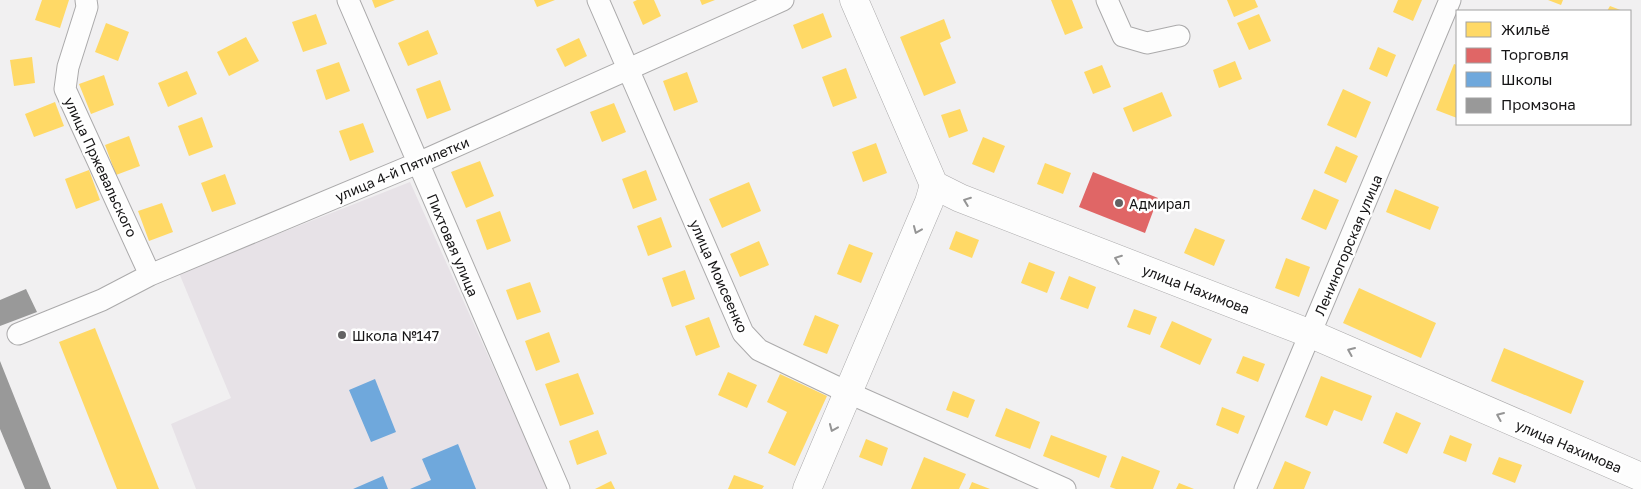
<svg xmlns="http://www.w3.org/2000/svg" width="1641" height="489" font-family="'Golos Text',sans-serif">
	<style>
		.built { fill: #e7e2e7 }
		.homes { fill: #ffd966 }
		.shops { fill: #e06666 }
		.schools { fill: #6fa8dc }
		.industry { fill: #999 }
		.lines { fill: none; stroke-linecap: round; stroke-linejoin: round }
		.street-casing { stroke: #abaaab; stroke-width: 23 }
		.secondary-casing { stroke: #abaaab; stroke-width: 29 }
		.street { stroke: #fdfdfd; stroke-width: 21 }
		.secondary { stroke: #fdfdfd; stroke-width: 28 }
		.oneway { stroke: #959595 }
		.poi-dot { fill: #636263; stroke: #fff; stroke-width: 2 }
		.labels { text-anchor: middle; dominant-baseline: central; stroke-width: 5; stroke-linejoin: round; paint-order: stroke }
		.street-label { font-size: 14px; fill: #161516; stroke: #fff }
		.poi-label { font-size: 14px; fill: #161516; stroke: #fff; text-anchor: start }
	</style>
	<rect width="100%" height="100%" fill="#f1f0f1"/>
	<path class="built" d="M 410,182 L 548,489 L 196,489 L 171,424 L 231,398 L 179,273 Z"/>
	<path class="homes" d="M 42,0 L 69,0 L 60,28 L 35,20 Z
		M 372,0 L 395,0 L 375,8 Z
		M 534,0 L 555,0 L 537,7 Z
		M 637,0 L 654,0 L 661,16 L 643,25 L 633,2 Z
		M 700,0 L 715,0 L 702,5 Z
		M 1051,0 L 1072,0 L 1083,28 L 1065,35 Z
		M 1227,0 L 1255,0 L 1258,7 L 1234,17 Z
		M 1398,0 L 1422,0 L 1413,21 L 1393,12 Z
		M 1548,0 L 1563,0 L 1561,5 Z
		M 1610,6 L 1623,11 L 1607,11 Z
		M 823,13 L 832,37 L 802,49 L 793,25 Z
		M 316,14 L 327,44 L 303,52 L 292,22 Z
		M 1259,14 L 1271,41 L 1249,50 L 1237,23 Z
		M 944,19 L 951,38 L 940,43 L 956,83 L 924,96 L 900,37 Z
		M 106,23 L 129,32 L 118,61 L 95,52 Z
		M 428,30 L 438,54 L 408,66 L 398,43 Z
		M 246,37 L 259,61 L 229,76 L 217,52 Z
		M 579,38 L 587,56 L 565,67 L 556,49 Z
		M 1378,47 L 1396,55 L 1387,77 L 1369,69 Z
		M 32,57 L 35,83 L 14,86 L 10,60 Z
		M 1235,61 L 1242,79 L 1219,88 L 1213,70 Z
		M 339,62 L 350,91 L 326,100 L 316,70 Z
		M 1454,64 L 1457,65 L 1457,118 L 1436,110 Z
		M 1102,65 L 1111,87 L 1093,94 L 1084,72 Z
		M 846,68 L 857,98 L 833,107 L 822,77 Z
		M 187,71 L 197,94 L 168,107 L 158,83 Z
		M 687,72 L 698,102 L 674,111 L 663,81 Z
		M 104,75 L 114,105 L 91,114 L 79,84 Z
		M 440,80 L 451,110 L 427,119 L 416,89 Z
		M 1343,89 L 1371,102 L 1356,138 L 1327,125 Z
		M 1162,92 L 1172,116 L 1133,132 L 1123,108 Z
		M 55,102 L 64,126 L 34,137 L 25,114 Z
		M 614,103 L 626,132 L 602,142 L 590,112 Z
		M 960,109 L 968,131 L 949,138 L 941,115 Z
		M 202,117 L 213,147 L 189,156 L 178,126 Z
		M 363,123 L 374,152 L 350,161 L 339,131 Z
		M 129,136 L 140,166 L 116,175 L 105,145 Z
		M 983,137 L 1005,146 L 994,173 L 972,164 Z
		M 876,143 L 887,173 L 863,182 L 852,152 Z
		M 1336,146 L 1358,156 L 1346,183 L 1324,173 Z
		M 480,161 L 494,196 L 466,208 L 451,172 Z
		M 1045,163 L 1071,173 L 1063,194 L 1037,184 Z
		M 89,170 L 100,200 L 76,209 L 65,179 Z
		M 646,170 L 657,200 L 633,209 L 622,179 Z
		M 225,174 L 236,204 L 212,212 L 201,183 Z
		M 749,182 L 761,211 L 722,228 L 709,199 Z
		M 1314,189 L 1339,200 L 1326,230 L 1301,219 Z
		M 1395,189 L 1439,207 L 1430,230 L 1386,212 Z
		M 162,203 L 173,232 L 149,241 L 138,211 Z
		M 500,211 L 511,241 L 487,250 L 476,220 Z
		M 661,217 L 672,247 L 648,256 L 637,226 Z
		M 1195,228 L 1225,240 L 1214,266 L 1184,253 Z
		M 956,231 L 979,240 L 972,258 L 949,249 Z
		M 759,241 L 769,265 L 740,277 L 730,254 Z
		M 849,244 L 873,253 L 861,283 L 837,274 Z
		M 1286,258 L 1310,267 L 1299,297 L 1275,288 Z
		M 1029,262 L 1055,272 L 1047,293 L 1021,283 Z
		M 685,270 L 695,299 L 672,307 L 662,278 Z
		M 1069,276 L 1096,287 L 1088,309 L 1060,299 Z
		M 530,282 L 541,312 L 517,320 L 506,290 Z
		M 1359,288 L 1436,323 L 1421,358 L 1343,323 Z
		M 1134,309 L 1157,317 L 1150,335 L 1127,327 Z
		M 815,315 L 839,325 L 827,354 L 803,345 Z
		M 709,317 L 720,347 L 696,356 L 685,326 Z
		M 1172,321 L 1212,339 L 1200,365 L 1160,347 Z
		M 95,328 L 159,489 L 117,489 L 59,342 Z
		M 549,332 L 560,362 L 536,371 L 525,341 Z
		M 1504,348 L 1584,381 L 1571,414 L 1491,381 Z
		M 1243,356 L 1265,364 L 1258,382 L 1236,373 Z
		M 728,372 L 757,385 L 747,408 L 718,395 Z
		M 578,373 L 594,414 L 560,426 L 545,384 Z
		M 780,374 L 827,396 L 795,466 L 768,453 L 787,412 L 767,402 Z
		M 1321,376 L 1372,396 L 1362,421 L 1334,410 L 1327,426 L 1305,417 Z
		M 953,391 L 975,400 L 968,418 L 946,410 Z
		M 1222,407 L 1245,416 L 1238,434 L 1216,425 Z
		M 1006,408 L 1040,422 L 1030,449 L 995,436 Z
		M 1396,412 L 1421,423 L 1407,454 L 1383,443 Z
		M 598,430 L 607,454 L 577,465 L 569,441 Z
		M 1051,435 L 1107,456 L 1099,478 L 1043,456 Z
		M 1450,435 L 1472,444 L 1466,462 L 1443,453 Z
		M 866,439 L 888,448 L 882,466 L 859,457 Z
		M 1122,456 L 1160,471 L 1153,489 L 1116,489 L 1110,487 Z
		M 924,457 L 966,474 L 959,489 L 911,489 Z
		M 1499,457 L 1522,465 L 1515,483 L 1492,474 Z
		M 1285,461 L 1311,472 L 1304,489 L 1273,489 Z
		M 734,475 L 764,486 L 762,489 L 728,489 Z
		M 611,481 L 615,489 L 595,489 Z
		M 972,482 L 990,489 L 969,489 Z
		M 1179,483 L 1194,489 L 1176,489 Z"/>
	<path class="shops" d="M 1093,172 L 1158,198 L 1145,233 L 1079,207 Z"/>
	<path class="schools" d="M 375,379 L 396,432 L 371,442 L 349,390 Z
		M 458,444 L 476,489 L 410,489 L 431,480 L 422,459 Z
		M 383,476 L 388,489 L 353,489 Z"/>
	<path class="industry" d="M 26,289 L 37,312 L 0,326 L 0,300 Z
		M 0,361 L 51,489 L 25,489 L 0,429 Z"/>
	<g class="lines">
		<defs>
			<path id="street" d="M 86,0 L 87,7 L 68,67 L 65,89 L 150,275
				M 348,0 L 559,489
				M 598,0 L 743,333 L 759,350 L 849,393 L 1065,489
				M 1107,0 L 1123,36 L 1147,43 L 1179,36
				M 18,334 L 102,300 L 150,275 L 418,163 L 783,0
				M 1245,489 L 1450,0"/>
			<path id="secondary" d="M 854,0 L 934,185 L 960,198 L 1311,334 L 1641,477
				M 807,489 L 929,202 L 934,185"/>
		</defs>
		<use href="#street" class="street-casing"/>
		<use href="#secondary" class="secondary-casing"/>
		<use href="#street" class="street"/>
		<use href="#secondary" class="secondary"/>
	</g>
	<defs><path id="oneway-chevron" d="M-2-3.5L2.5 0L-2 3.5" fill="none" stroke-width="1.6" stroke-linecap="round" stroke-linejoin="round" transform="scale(1.25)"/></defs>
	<g class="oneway">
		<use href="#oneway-chevron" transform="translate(967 201) rotate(-159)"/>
		<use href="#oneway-chevron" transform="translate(917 230) rotate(113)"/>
		<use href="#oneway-chevron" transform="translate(1118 259) rotate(-159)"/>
		<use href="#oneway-chevron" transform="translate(1351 351) rotate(-157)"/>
		<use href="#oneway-chevron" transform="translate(1500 416) rotate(-157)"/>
		<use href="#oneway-chevron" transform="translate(833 428) rotate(113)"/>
	</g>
	<g class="poi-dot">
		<circle cx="1119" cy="203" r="5"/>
		<circle cx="342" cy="335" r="5"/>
	</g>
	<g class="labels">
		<g class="street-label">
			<text transform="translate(101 167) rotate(65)">улица Пржевальского</text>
			<text transform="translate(402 169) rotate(-23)">улица 4-й Пятилетки</text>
			<text transform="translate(453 245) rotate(67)">Пихтовая улица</text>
			<text transform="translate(1348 245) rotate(-67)">Лениногорская улица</text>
			<text transform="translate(719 276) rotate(66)">улица Моисеенко</text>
			<text transform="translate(1196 289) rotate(21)">улица Нахимова</text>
			<text transform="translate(1569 446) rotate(23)">улица Нахимова</text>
		</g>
		<g class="poi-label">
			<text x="1129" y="203">Адмирал</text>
			<text x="352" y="335">Школа №147</text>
		</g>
	</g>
	<rect x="1456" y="10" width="175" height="115" fill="#ffffff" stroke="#a2a1a2"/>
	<rect x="1466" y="22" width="25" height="15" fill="#ffd966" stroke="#a2a1a2"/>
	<text x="1501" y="35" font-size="15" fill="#161516">Жильё</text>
	<rect x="1466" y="48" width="25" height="15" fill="#e06666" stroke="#a2a1a2"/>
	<text x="1501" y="60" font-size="15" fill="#161516">Торговля</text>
	<rect x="1466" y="72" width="25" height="15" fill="#6fa8dc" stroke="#a2a1a2"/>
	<text x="1501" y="85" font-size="15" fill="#161516">Школы</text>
	<rect x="1466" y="98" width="25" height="15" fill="#999999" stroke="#a2a1a2"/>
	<text x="1501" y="110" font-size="15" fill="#161516">Промзона</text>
</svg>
